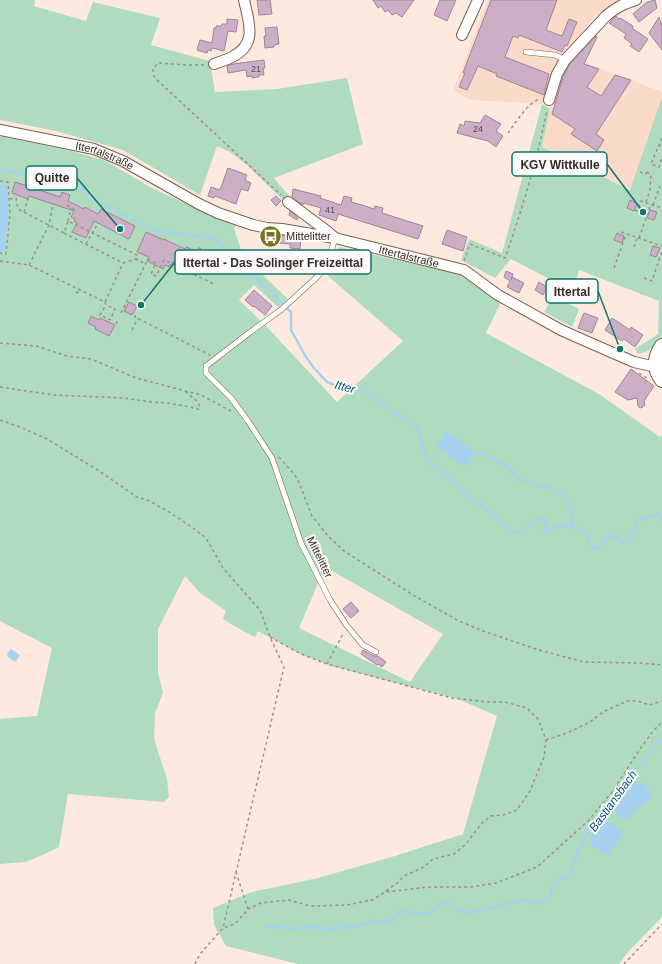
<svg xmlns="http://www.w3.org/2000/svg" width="662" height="964" font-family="Arial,sans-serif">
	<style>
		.built { fill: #fbdac9 }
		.green { fill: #afdcbf; fill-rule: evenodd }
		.water { fill: #a6d2ef }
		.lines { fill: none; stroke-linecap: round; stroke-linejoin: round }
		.stream { stroke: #a6d2ef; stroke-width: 2.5 }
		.building { fill: #cbafc6; stroke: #9f859b }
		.service-casing { stroke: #7b5e4f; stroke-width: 6 }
		.minor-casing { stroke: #7b5e4f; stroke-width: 12 }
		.secondary-casing { stroke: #7b5e4f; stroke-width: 16 }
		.path { stroke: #a29088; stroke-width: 1.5; stroke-dasharray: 3 3; stroke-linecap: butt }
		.service { stroke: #fff; stroke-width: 5 }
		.minor { stroke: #fff; stroke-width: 10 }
		.secondary { stroke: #fff; stroke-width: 14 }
		.labels { text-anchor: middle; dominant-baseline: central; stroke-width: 4; stroke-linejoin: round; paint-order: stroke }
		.number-label { font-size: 9px; fill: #5b4a4c }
		.street-label { font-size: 11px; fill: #362923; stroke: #fbfbfb }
		.poi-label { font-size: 11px; fill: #362923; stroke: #fbfbfb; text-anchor: start }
		.water-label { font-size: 12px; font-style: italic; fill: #05567c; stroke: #fbfbfb }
		.leader { fill: none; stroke: #0f766e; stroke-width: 1.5 }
		.callout-dot { fill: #0f766e; stroke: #fbfbfb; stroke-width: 1.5 }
		.callout { fill: #fbfbfb; stroke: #0f766e; stroke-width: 1.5 }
		.callout-label { font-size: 12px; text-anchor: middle; font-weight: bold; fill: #362923 }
	</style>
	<rect width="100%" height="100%" fill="#fee9df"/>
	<path class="built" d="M 488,0 L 619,0 L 595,16 L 558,63 L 542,104 L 471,100 L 453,90 Z
		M 578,60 L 662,92 L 662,96 L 631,190 L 542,147 L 550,109 L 559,76 Z"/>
	<path class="green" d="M 0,0 L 35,0 L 34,6 L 86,21 L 93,2 L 160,18 L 151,45 L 210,61 L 215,92 L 277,89 L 347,78 L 363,144 L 274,178 L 290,197 L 285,202 L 247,165 L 230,152 L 217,146 L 200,195 L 123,150 L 56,131 L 0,120 Z
		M 662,97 L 662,337 L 648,351 L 638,354 L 635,349 L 658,334 L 659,301 L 579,270 L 569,304 L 579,309 L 572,327 L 544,312 L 561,285 L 511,259 L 495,278 L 461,260 L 469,239 L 502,253 L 542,104 L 550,109 L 542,147 L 630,190 Z
		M 0,136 L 71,151 L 104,160 L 152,188 L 204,212 L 237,224 L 234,228 L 243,256 L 288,299 L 278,307 L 254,285 L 239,300 L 266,326 L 337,402 L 403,341 L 328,276 L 339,247 L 459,274 L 501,302 L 486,333 L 599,394 L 660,437 L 662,435 L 662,917 L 628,952 L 619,964 L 298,964 L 226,946 L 214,925 L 213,908 L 252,892 L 318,878 L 395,856 L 463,834 L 497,716 L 458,699 L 335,667 L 300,654 L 258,631 L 255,637 L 241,630 L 223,619 L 226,611 L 200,593 L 185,576 L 158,629 L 158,673 L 163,693 L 155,713 L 154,739 L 167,779 L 169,797 L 164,802 L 68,794 L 59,847 L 43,855 L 25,862 L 0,864 L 0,719 L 37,716 L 52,648 L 0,621 ZM 325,567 L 443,634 L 410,682 L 299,628 Z"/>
	<path class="water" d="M 0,185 L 7,185 L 8,212 L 5,252 L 0,252 Z
		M 447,432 L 475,453 L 464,467 L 436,446 Z
		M 11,649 L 20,655 L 17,660 L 15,662 L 8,657 L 7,654 Z
		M 636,781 L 643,783 L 652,796 L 625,821 L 616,814 L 615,809 L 631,786 Z
		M 605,819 L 624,833 L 608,856 L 588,843 L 594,833 Z"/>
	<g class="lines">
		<path class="stream" d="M 0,171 L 10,171 L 81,188 L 98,202 L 155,231 L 213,238 L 224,249 L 238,267 L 258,280 L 281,302 L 291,312 L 291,330 L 306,357 L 314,368 L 327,382 L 342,388 L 359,389 L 377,400 L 417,428 L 427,461 L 439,469 L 468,496 L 494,515 L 512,532 L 523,533 L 530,523 L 543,518 L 547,523 L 544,531 L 550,532 L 555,527 L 573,527 L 586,534 L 589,543 L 595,549 L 602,547 L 606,538 L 614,535 L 621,542 L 629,540 L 636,530 L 636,523 L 641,519 L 657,514 L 662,519
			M 475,453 L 482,452 L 499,463 L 509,467 L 517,478 L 541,486 L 549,487 L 561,494 L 573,510 L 572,518 L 570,527
			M 266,927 L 279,927 L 289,929 L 310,927 L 332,929 L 356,926 L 373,921 L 388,921 L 393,919 L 400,911 L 416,913 L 429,913 L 437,906 L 446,903 L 459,910 L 467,913 L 524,900 L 536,903 L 551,898 L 551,891 L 558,879 L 565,878 L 570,873 L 583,841 L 591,827 L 605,812 L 633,770 L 644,762 L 656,744 L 662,739"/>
	</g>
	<path class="building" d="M 257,0 L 270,0 L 272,14 L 259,15 Z
		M 373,0 L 414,0 L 402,17 L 396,13 L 392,15 L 388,10 L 385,12 L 381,6 L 378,8 Z
		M 440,0 L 456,0 L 447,21 L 434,15 Z
		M 491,0 L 557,0 L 546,30 L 562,36 L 569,19 L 577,22 L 567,46 L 565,45 L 562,52 L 519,35 L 518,38 L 513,36 L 505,57 L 549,74 L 544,95 L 496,76 L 497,74 L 478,66 L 467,90 L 459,87 L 465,73 L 463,73 L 467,62 Z
		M 655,0 L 657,8 L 639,22 L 633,14 L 647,2 Z
		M 616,16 L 619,19 L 620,18 L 633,26 L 632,28 L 648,39 L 639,52 L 630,46 L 632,44 L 624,38 L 626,34 L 609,23 Z
		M 659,17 L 662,26 L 662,50 L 649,33 Z
		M 227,19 L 238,20 L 236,32 L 228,31 L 224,51 L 212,48 L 211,51 L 208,50 L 207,53 L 197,50 L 200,40 L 212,43 L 214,28 L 216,28 L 216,26 L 221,26 L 222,24 L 227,24 Z
		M 277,27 L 279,44 L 274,45 L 274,47 L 265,48 L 264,36 L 266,36 L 265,28 Z
		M 596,36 L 597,37 L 584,64 L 599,69 L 587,87 L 601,96 L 615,75 L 631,80 L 596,134 L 604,140 L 597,151 L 571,134 L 575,129 L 552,114 L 563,77 L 570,64 Z
		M 264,60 L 265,68 L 263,68 L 264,75 L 259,75 L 259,77 L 252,78 L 252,76 L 247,77 L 246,70 L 228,73 L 227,66 L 233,64 Z
		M 485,115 L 501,124 L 496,131 L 503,136 L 496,147 L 488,141 L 457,133 L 460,124 L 464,126 L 465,121 L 480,123 Z
		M 228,168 L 247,175 L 245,180 L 251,183 L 248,191 L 241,189 L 236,204 L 215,196 L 214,198 L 208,196 L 211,187 L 220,190 Z
		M 15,182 L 60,197 L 62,192 L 70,195 L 68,201 L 84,209 L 85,207 L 98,214 L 101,209 L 135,226 L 129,239 L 94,221 L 86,238 L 72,232 L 77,223 L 74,221 L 75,219 L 71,217 L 74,211 L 29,196 L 28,199 L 12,193 Z
		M 293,189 L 321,196 L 320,198 L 341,205 L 344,196 L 352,198 L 351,202 L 362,205 L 374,209 L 375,206 L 383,208 L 382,213 L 423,226 L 418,239 L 338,214 L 336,221 L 319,215 L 321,208 L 304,203 L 303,205 L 292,197 Z
		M 276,196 L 281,201 L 276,206 L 271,200 Z
		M 630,200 L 637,203 L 634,211 L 627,208 Z
		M 650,210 L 657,212 L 654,220 L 647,218 Z
		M 290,211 L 298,218 L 297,220 L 289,215 Z
		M 447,230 L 467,237 L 463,251 L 442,244 Z
		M 146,232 L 164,240 L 164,239 L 185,249 L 187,247 L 200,254 L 191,270 L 173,261 L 170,267 L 165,265 L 163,269 L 147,261 L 149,257 L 137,252 Z
		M 617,233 L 624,236 L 622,243 L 614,240 Z
		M 280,235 L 301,239 L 300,249 L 290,248 L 290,244 L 279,243 Z
		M 653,246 L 660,248 L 656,257 L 650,255 Z
		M 506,271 L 513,274 L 511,280 L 512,277 L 524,283 L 519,293 L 507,287 L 510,281 L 504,277 Z
		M 539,282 L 547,287 L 543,295 L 535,290 Z
		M 254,290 L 272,306 L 265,315 L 254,306 L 253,307 L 245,300 Z
		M 129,302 L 137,306 L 132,315 L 124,311 Z
		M 584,313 L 598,318 L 592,333 L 578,328 Z
		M 91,316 L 99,320 L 100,318 L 115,325 L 109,336 L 95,329 L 96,327 L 88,323 Z
		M 612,318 L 630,330 L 631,327 L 643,335 L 635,347 L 624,339 L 622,341 L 605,330 Z
		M 631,369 L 654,386 L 644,401 L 645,405 L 643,407 L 640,408 L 638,406 L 637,398 L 628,400 L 615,392 Z
		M 351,602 L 359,611 L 351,618 L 343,609 Z
		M 363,650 L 374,656 L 378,656 L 386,662 L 382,667 L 378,664 L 377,665 L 361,654 Z"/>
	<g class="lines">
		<defs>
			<path id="service" d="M 526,52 L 555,55 L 565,60
				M 335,238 L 328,262 L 317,277 L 282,309 L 249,333 L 206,366 L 206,373 L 231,398 L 248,421 L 272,458 L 301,543 L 330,600 L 347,626 L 363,645 L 376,652"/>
			<g id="minor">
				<path d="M 462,35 L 478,0"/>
				<path d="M 214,64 C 220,62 226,60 232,57 C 258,44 249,23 244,0"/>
				<path d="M 549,100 L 557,74 L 565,60 L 606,16 C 617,7 623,4 636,0"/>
				<path id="s1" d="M 0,130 L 94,149 L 123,161 L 199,204 L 218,213 L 253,225 L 267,228 L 282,229 L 335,238 L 464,270 L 498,295 L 561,330 L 588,342 L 634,362 L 656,367"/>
				<path d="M 288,202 L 327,231 L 335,238"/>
			</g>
			<path id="secondary" d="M 662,346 C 654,358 653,368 662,380"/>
		</defs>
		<use href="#service" class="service-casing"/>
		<use href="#minor" class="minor-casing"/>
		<use href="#secondary" class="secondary-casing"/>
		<path class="path" d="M 204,65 L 187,65 L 158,63 L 153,69 L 153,74 L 155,78 L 281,195
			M 508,133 C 517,121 526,105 539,99
			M 662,138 L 651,164 L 659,167 L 662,156
			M 658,145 L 662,146
			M 640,172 L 646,174 L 648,169
			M 0,181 L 8,182 L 10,214 L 6,254 L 0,253
			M 10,199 L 16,198 L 18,209 L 64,233 L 68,221 L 137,255 L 136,259 L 146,264
			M 646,202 L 650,190 L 651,175 L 647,172
			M 67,205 L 75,210
			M 653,205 L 660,186
			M 635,210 L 637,211 L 641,201 L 662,208
			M 24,212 L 28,199
			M 68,221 L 71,208
			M 621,232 L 662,246
			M 64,233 L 123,263 L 136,259
			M 639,238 L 651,204
			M 86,244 L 98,223
			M 634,247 L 637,238
			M 0,261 L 29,265 L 105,302 L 123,263
			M 464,261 L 470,244 L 505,258 C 522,210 537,160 547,110
			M 29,265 L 49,225 L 53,204
			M 614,268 L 626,234
			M 194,274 L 205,251 L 199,248 L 197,252
			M 644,278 L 652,281 L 662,251
			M 76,293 L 80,291
			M 105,302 L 106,305 L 115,309 L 110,320 L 100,315 L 106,305
			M 121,313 L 148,259 L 156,263 L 151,274 L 156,276 L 164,260 L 214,284
			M 135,315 L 135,317 L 210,355
			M 116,324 L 118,320
			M 132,330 L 138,318
			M 0,343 L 36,346 L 67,356 L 91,359 L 136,378 L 201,395 L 231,411
			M 639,373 L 648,379
			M 0,387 L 54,395 L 123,398 L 152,402 L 167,403 L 191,407 L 195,409 L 199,409 L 200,408 L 198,402 L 185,391
			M 0,420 L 20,427 L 47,439 L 96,469 L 137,497 L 150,501 L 169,512 L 193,528 L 206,538 L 223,568 L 260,610 L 270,637 L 284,667 L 223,928
			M 279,457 L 294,474 L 298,480 L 312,516 L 328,536 L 344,551 L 413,595 L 459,621 L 483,631 L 539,650 L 584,662 L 639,663 L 662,665
			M 270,637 L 301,654 L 327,664 L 452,698 L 489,702 L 505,702 L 527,708 L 538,719 L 546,740 L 544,757 L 530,791 L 517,810 L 503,815 L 491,816 L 482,823 L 465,845 L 454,854 L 433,859 L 424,867 L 404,876 L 397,883 L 386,891
			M 327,664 L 344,632
			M 546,740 L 567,733 L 590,722 L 603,712 L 627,701 L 638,701 L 649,705 L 662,701
			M 236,872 L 248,909
			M 195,964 L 200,954 L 223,928 L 235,924 L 248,909 L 261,903 L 289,900 L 310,906 L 347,905 L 372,900 L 385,892 L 429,887 L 471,887 L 496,883 L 537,867 L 588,821 L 612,792 L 640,749 L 654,730 L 662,722
			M 624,964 L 662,924"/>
		<use href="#service" class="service"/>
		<use href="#minor" class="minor"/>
		<use href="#secondary" class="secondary"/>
	</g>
	<defs>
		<symbol id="bus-disc" viewBox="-11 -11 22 22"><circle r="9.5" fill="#74771e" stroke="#fbfbfb"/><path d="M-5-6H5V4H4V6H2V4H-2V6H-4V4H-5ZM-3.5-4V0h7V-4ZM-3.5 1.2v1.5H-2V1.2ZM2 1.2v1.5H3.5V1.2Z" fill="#fff"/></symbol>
	</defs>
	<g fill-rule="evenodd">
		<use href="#bus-disc" x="258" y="224" width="25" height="25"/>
	</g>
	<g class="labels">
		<g class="number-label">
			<text x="256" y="69">21</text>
			<text x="478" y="129">24</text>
			<text x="330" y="210">41</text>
		</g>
		<g class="street-label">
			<text stroke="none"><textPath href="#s1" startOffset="108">Ittertalstraße</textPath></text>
			<text stroke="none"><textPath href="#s1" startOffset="432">Ittertalstraße</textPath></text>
			<text transform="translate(320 557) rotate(64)">Mittelitter</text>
		</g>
		<g class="poi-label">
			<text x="286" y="236">Mittelitter</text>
		</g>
		<g class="water-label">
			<text transform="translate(345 387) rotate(15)">Itter</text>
			<text transform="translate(613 801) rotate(-54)">Bastiansbach</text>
		</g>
	</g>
	<path class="leader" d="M643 212L607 164M120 229L77 178M141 305L175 262M620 349L598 291"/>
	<g class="callout-dot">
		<circle cx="643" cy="212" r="4"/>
		<circle cx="120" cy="229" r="4"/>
		<circle cx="141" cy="305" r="4"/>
		<circle cx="620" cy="349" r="4"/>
	</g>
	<g class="callout">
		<rect x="512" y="152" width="95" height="24" rx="4"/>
		<rect x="26" y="166" width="51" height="24" rx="4"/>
		<rect x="175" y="250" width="196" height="24" rx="4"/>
		<rect x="546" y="279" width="52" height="24" rx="4"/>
	</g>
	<g class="callout-label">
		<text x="560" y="169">KGV Wittkulle</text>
		<text x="52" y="182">Quitte</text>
		<text x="273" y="267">Ittertal - Das Solinger Freizeittal</text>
		<text x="572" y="296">Ittertal</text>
	</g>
</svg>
